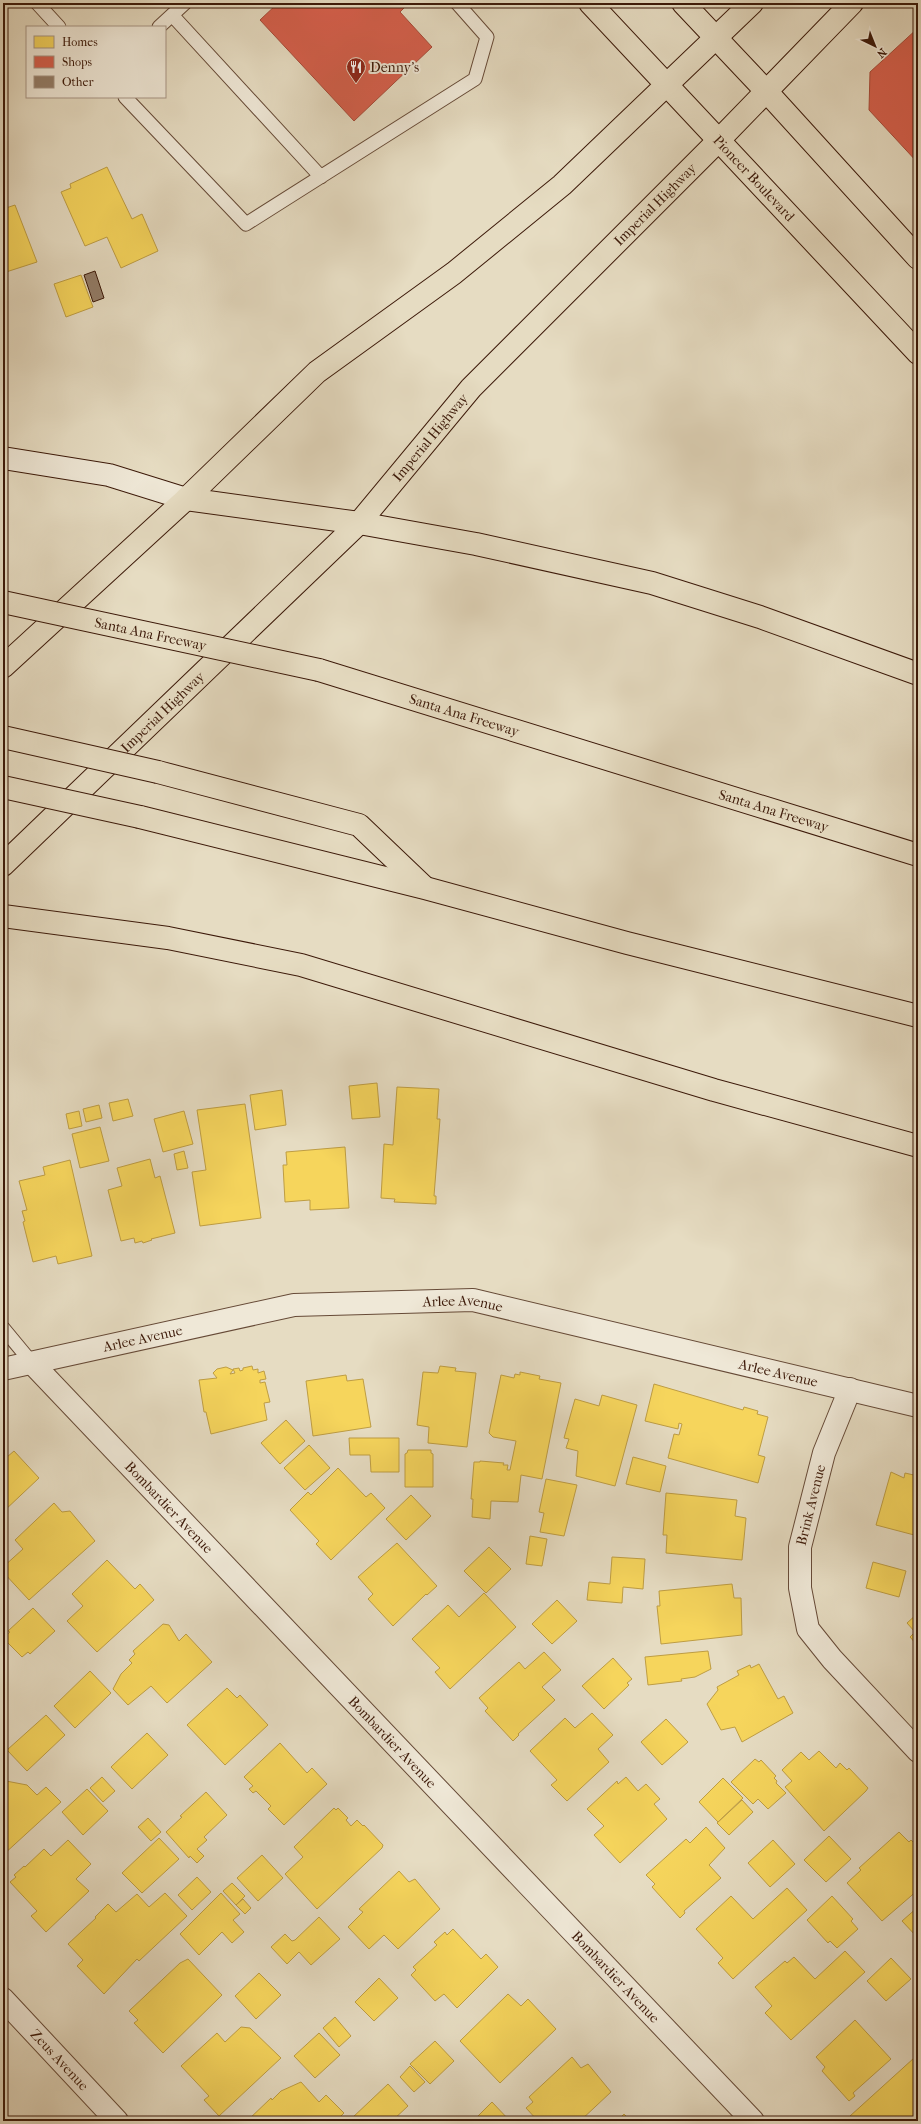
<svg xmlns="http://www.w3.org/2000/svg" width="921" height="2124" font-family="'IM FELL French Canon',serif">
	<style>
		.homes { fill: #f6d55c; stroke: #be9d43 }
		.shops { fill: #d6604d; stroke: #a84b39 }
		.building { fill: #947e69; stroke: #3c1909 }
		.lines { fill: none; stroke-linecap: round; stroke-linejoin: round }
		.service-casing { stroke: #664a37; stroke-width: 15 }
		.minor-casing { stroke: #664a37; stroke-width: 24 }
		.secondary-casing { stroke: #3c1909; stroke-width: 24 }
		.primary-casing { stroke: #3c1909; stroke-width: 24 }
		.motorway-casing { stroke: #3c1909; stroke-width: 24 }
		.service { stroke: #efe8d7; stroke-width: 13 }
		.minor { stroke: #efe8d7; stroke-width: 22 }
		.secondary { stroke: #efe8d7; stroke-width: 22 }
		.primary { stroke: #e6dcc2; stroke-width: 22 }
		.motorway { stroke: #e6dcc2; stroke-width: 22 }
		.motorway-bridge-casing { stroke: #3c1909; stroke-width: 24; stroke-linecap: butt }
		.motorway-bridge { stroke: #e6dcc2; stroke-width: 22 }
		.labels { text-anchor: middle; dominant-baseline: central; stroke-width: 4; stroke-linejoin: round; paint-order: stroke }
		.poi-label { font-size: 14px; fill: #3c1909; stroke: #efe8d7; text-anchor: start }
		.street-label { font-size: 14px; fill: #3c1909; stroke: #efe8d7 }
	</style>
	<rect width="100%" height="100%" fill="#e6dcc2"/>
	<filter id="stains"><feTurbulence type="fractalNoise" baseFrequency=".005" numOctaves="4"/><feColorMatrix values="0 0 0 0 .2 0 0 0 0 .09 0 0 0 0 .02 0 0 0 .5 -.17"/></filter>
	<radialGradient id="worn" r=".72"><stop offset=".6" stop-color="#630" stop-opacity="0"/><stop offset="1" stop-color="#630" stop-opacity=".3"/></radialGradient>
	<path class="homes" d="M 107,167 L 132,219 L 142,214 L 158,251 L 121,268 L 107,237 L 85,246 L 61,192 L 71,188 L 70,184 Z
		M 15,205 L 37,262 L 3,273 L 3,209 Z
		M 81,275 L 93,307 L 66,317 L 54,284 Z
		M 377,1083 L 380,1117 L 352,1119 L 349,1086 Z
		M 397,1087 L 439,1089 L 437,1119 L 440,1119 L 434,1196 L 436,1196 L 436,1204 L 394,1202 L 395,1199 L 381,1198 L 384,1144 L 393,1145 Z
		M 282,1090 L 286,1125 L 255,1130 L 250,1095 Z
		M 128,1099 L 133,1116 L 113,1121 L 109,1103 Z
		M 245,1104 L 261,1218 L 200,1226 L 192,1172 L 206,1170 L 197,1110 Z
		M 99,1105 L 102,1118 L 86,1122 L 83,1109 Z
		M 79,1111 L 82,1126 L 69,1129 L 66,1114 Z
		M 184,1111 L 193,1144 L 163,1152 L 154,1119 Z
		M 100,1127 L 109,1161 L 80,1168 L 72,1134 Z
		M 345,1147 L 349,1208 L 310,1210 L 310,1200 L 285,1202 L 283,1165 L 287,1165 L 286,1152 Z
		M 184,1151 L 188,1168 L 177,1170 L 174,1154 Z
		M 150,1159 L 155,1178 L 160,1176 L 175,1233 L 151,1239 L 152,1240 L 143,1243 L 142,1241 L 135,1243 L 134,1238 L 121,1241 L 108,1190 L 122,1186 L 117,1168 Z
		M 70,1160 L 92,1256 L 58,1264 L 56,1256 L 33,1262 L 23,1222 L 25,1221 L 22,1211 L 27,1210 L 19,1181 L 45,1175 L 43,1167 Z
		M 252,1366 L 253,1370 L 258,1369 L 258,1373 L 264,1371 L 266,1379 L 260,1380 L 260,1383 L 265,1382 L 270,1402 L 264,1403 L 267,1420 L 211,1434 L 206,1412 L 204,1412 L 199,1380 L 217,1378 L 213,1373 L 217,1369 L 226,1367 L 233,1370 L 230,1374 L 235,1373 L 233,1369 L 239,1368 L 240,1371 L 243,1370 L 243,1368 Z
		M 440,1366 L 456,1368 L 455,1371 L 476,1373 L 467,1447 L 428,1443 L 429,1427 L 417,1425 L 423,1372 L 438,1373 Z
		M 520,1372 L 540,1376 L 539,1379 L 561,1383 L 542,1479 L 521,1475 L 518,1502 L 491,1501 L 490,1519 L 472,1517 L 473,1499 L 471,1499 L 474,1462 L 480,1462 L 480,1461 L 504,1463 L 503,1465 L 508,1465 L 507,1470 L 510,1470 L 516,1441 L 493,1437 L 489,1433 L 501,1375 L 514,1378 L 515,1374 L 520,1375 Z
		M 346,1375 L 347,1381 L 363,1379 L 371,1427 L 313,1436 L 306,1381 Z
		M 654,1384 L 743,1410 L 744,1407 L 758,1411 L 757,1414 L 768,1417 L 758,1455 L 765,1457 L 758,1483 L 668,1458 L 674,1434 L 679,1435 L 682,1424 L 679,1423 L 678,1429 L 645,1421 Z
		M 602,1395 L 637,1405 L 615,1486 L 576,1476 L 578,1451 L 566,1448 L 569,1439 L 564,1438 L 575,1399 L 599,1406 Z
		M 286,1420 L 305,1441 L 280,1464 L 261,1443 Z
		M 349,1438 L 399,1438 L 399,1472 L 371,1472 L 370,1455 L 350,1455 Z
		M 309,1445 L 330,1468 L 305,1490 L 284,1468 Z
		M 408,1450 L 431,1450 L 431,1453 L 433,1454 L 433,1487 L 405,1487 L 405,1454 L 407,1453 Z
		M 14,1451 L 39,1478 L 3,1512 L 3,1453 L 7,1457 Z
		M 633,1457 L 666,1466 L 660,1492 L 626,1484 Z
		M 338,1468 L 366,1497 L 371,1493 L 385,1508 L 331,1560 L 316,1544 L 319,1541 L 290,1510 L 308,1492 L 311,1495 Z
		M 891,1472 L 904,1478 L 905,1473 L 918,1476 L 918,1536 L 876,1525 Z
		M 546,1479 L 577,1485 L 564,1536 L 540,1532 L 544,1513 L 539,1512 Z
		M 666,1493 L 737,1500 L 735,1516 L 746,1518 L 742,1560 L 666,1553 L 667,1535 L 663,1535 Z
		M 411,1495 L 431,1516 L 406,1540 L 386,1519 Z
		M 54,1503 L 62,1512 L 70,1511 L 95,1541 L 29,1600 L 3,1572 L 3,1567 L 23,1549 L 15,1540 Z
		M 530,1536 L 547,1539 L 542,1566 L 526,1564 Z
		M 397,1543 L 437,1586 L 427,1595 L 426,1594 L 393,1626 L 368,1599 L 373,1594 L 358,1577 Z
		M 489,1547 L 511,1569 L 486,1593 L 464,1571 Z
		M 612,1557 L 645,1559 L 643,1589 L 623,1587 L 622,1603 L 587,1600 L 589,1582 L 610,1584 Z
		M 107,1560 L 135,1589 L 140,1584 L 154,1600 L 97,1652 L 67,1621 L 83,1606 L 72,1594 Z
		M 873,1562 L 906,1571 L 899,1597 L 866,1588 Z
		M 732,1584 L 734,1598 L 741,1598 L 742,1635 L 661,1644 L 657,1606 L 660,1606 L 659,1591 Z
		M 484,1593 L 516,1627 L 450,1689 L 435,1672 L 440,1668 L 412,1639 L 448,1605 L 459,1617 Z
		M 557,1600 L 577,1621 L 552,1644 L 532,1624 Z
		M 33,1608 L 55,1631 L 30,1654 L 28,1652 L 22,1657 L 3,1638 L 10,1632 L 8,1631 Z
		M 917,1614 L 918,1615 L 918,1646 L 910,1637 L 915,1632 L 907,1623 Z
		M 163,1624 L 169,1625 L 179,1641 L 186,1634 L 212,1662 L 167,1703 L 151,1686 L 128,1705 L 113,1689 L 121,1674 L 132,1663 L 129,1660 L 135,1654 L 133,1651 Z
		M 708,1651 L 711,1669 L 695,1677 L 681,1679 L 682,1681 L 648,1685 L 645,1657 Z
		M 544,1652 L 561,1670 L 542,1687 L 555,1700 L 518,1734 L 519,1735 L 513,1741 L 485,1711 L 488,1708 L 479,1698 L 519,1662 L 525,1669 Z
		M 613,1658 L 632,1679 L 627,1683 L 629,1685 L 604,1709 L 582,1686 Z
		M 759,1664 L 778,1699 L 784,1696 L 793,1713 L 742,1742 L 735,1727 L 721,1730 L 707,1704 L 718,1690 L 717,1687 L 739,1675 L 737,1671 L 750,1665 L 751,1668 Z
		M 90,1671 L 111,1693 L 75,1728 L 54,1706 Z
		M 227,1688 L 237,1698 L 240,1695 L 268,1725 L 225,1765 L 187,1725 Z
		M 592,1713 L 613,1735 L 598,1749 L 609,1762 L 567,1801 L 551,1785 L 557,1780 L 530,1751 L 565,1718 L 575,1728 Z
		M 46,1715 L 65,1735 L 27,1771 L 7,1750 Z
		M 666,1719 L 688,1742 L 662,1765 L 641,1742 Z
		M 147,1733 L 168,1755 L 132,1789 L 111,1767 Z
		M 280,1743 L 307,1773 L 312,1768 L 327,1784 L 284,1825 L 268,1809 L 271,1806 L 256,1791 L 253,1793 L 249,1789 L 253,1786 L 244,1777 Z
		M 819,1751 L 836,1768 L 840,1763 L 847,1770 L 849,1768 L 868,1788 L 866,1791 L 824,1831 L 785,1787 L 792,1781 L 782,1770 L 801,1752 L 809,1760 Z
		M 755,1759 L 759,1762 L 761,1760 L 776,1776 L 774,1778 L 777,1781 L 776,1783 L 786,1793 L 768,1809 L 758,1799 L 753,1804 L 731,1782 Z
		M 102,1777 L 115,1791 L 103,1802 L 90,1788 Z
		M 626,1777 L 638,1791 L 646,1784 L 660,1799 L 654,1804 L 667,1819 L 620,1863 L 594,1835 L 604,1826 L 587,1809 L 617,1781 L 618,1784 Z
		M 723,1778 L 743,1798 L 718,1822 L 699,1802 Z
		M 6,1781 L 27,1785 L 37,1795 L 46,1787 L 61,1802 L 3,1855 L 3,1784 Z
		M 87,1789 L 108,1811 L 83,1835 L 62,1812 Z
		M 206,1792 L 227,1815 L 204,1837 L 207,1840 L 197,1849 L 204,1856 L 197,1863 L 190,1856 L 189,1858 L 166,1832 L 182,1817 L 180,1816 Z
		M 742,1800 L 753,1812 L 729,1835 L 717,1823 Z
		M 334,1808 L 336,1810 L 338,1808 L 348,1818 L 346,1820 L 351,1826 L 357,1820 L 363,1826 L 364,1825 L 383,1845 L 382,1848 L 317,1909 L 285,1874 L 303,1857 L 294,1847 Z
		M 148,1818 L 161,1832 L 151,1841 L 138,1827 Z
		M 706,1827 L 725,1848 L 709,1865 L 721,1878 L 684,1911 L 685,1913 L 680,1918 L 652,1887 L 655,1884 L 646,1875 L 686,1839 L 690,1843 Z
		M 899,1832 L 909,1842 L 911,1840 L 915,1844 L 918,1842 L 918,1890 L 882,1921 L 847,1883 L 861,1870 L 859,1868 Z
		M 829,1836 L 851,1859 L 826,1882 L 804,1860 Z
		M 159,1838 L 179,1859 L 142,1893 L 122,1873 Z
		M 68,1840 L 91,1864 L 76,1879 L 89,1891 L 46,1932 L 31,1916 L 37,1911 L 10,1882 L 16,1877 L 14,1875 L 24,1866 L 25,1867 L 44,1849 L 51,1856 Z
		M 773,1840 L 795,1864 L 770,1887 L 748,1863 Z
		M 262,1855 L 283,1878 L 258,1901 L 237,1878 Z
		M 399,1871 L 409,1882 L 415,1879 L 440,1909 L 398,1949 L 384,1935 L 369,1949 L 348,1927 L 363,1912 L 359,1909 Z
		M 197,1877 L 211,1892 L 192,1910 L 178,1895 Z
		M 232,1883 L 245,1896 L 236,1905 L 223,1891 Z
		M 787,1888 L 807,1910 L 733,1979 L 718,1963 L 723,1958 L 696,1929 L 731,1896 L 753,1919 Z
		M 165,1893 L 187,1916 L 139,1961 L 137,1959 L 104,1994 L 77,1966 L 83,1960 L 68,1944 L 96,1918 L 95,1917 L 108,1904 L 116,1912 L 137,1894 L 149,1907 Z
		M 221,1893 L 240,1914 L 233,1920 L 244,1932 L 232,1943 L 222,1932 L 199,1955 L 180,1934 Z
		M 832,1896 L 853,1919 L 851,1921 L 858,1929 L 837,1948 L 830,1941 L 828,1943 L 807,1920 Z
		M 243,1899 L 251,1908 L 245,1914 L 236,1905 Z
		M 918,1907 L 918,1935 L 917,1937 L 902,1921 Z
		M 319,1917 L 340,1939 L 311,1965 L 299,1952 L 287,1964 L 271,1947 L 285,1934 L 292,1941 L 295,1940 Z
		M 453,1929 L 481,1959 L 486,1954 L 498,1967 L 457,2008 L 444,1994 L 435,2001 L 411,1975 L 416,1970 L 413,1967 L 437,1945 L 434,1942 L 445,1932 L 447,1935 Z
		M 845,1951 L 865,1972 L 791,2040 L 765,2013 L 772,2006 L 755,1987 L 785,1961 L 787,1963 L 794,1957 L 815,1979 Z
		M 891,1958 L 911,1979 L 886,2001 L 867,1981 Z
		M 188,1959 L 222,1995 L 163,2053 L 134,2023 L 138,2020 L 129,2011 L 180,1963 Z
		M 259,1973 L 281,1995 L 256,2019 L 235,1996 Z
		M 379,1978 L 398,1998 L 374,2021 L 355,2002 Z
		M 508,1994 L 521,2006 L 528,1999 L 556,2029 L 500,2083 L 460,2041 Z
		M 335,2017 L 351,2036 L 339,2047 L 323,2028 Z
		M 855,2020 L 891,2059 L 853,2093 L 855,2096 L 849,2101 L 822,2071 L 825,2067 L 816,2057 Z
		M 241,2027 L 250,2028 L 281,2058 L 219,2116 L 204,2100 L 209,2096 L 181,2066 L 217,2033 L 225,2042 Z
		M 319,2033 L 340,2055 L 315,2078 L 294,2056 Z
		M 435,2041 L 454,2061 L 430,2084 L 410,2064 Z
		M 572,2057 L 581,2068 L 588,2064 L 611,2092 L 580,2121 L 558,2121 L 556,2119 L 553,2121 L 538,2121 L 526,2108 L 533,2102 L 529,2097 Z
		M 914,2058 L 918,2062 L 918,2121 L 855,2121 L 850,2116 Z
		M 410,2066 L 425,2082 L 414,2092 L 400,2077 Z
		M 301,2082 L 319,2102 L 326,2095 L 344,2113 L 336,2121 L 247,2121 L 271,2098 L 272,2100 L 281,2091 Z
		M 388,2084 L 408,2106 L 392,2121 L 355,2121 L 352,2118 Z
		M 492,2102 L 510,2121 L 473,2121 Z
		M 624,2114 L 631,2121 L 612,2121 L 617,2117 L 619,2119 Z"/>
	<path class="shops" d="M 278,3 L 409,3 L 400,12 L 432,47 L 354,121 L 260,20 Z
		M 918,28 L 918,163 L 869,110 L 870,72 Z"/>
	<path class="building" d="M 95,271 L 104,298 L 93,302 L 84,275 Z"/>
	<g class="lines">
		<defs>
			<path id="service" d="M 37,3 L 59,27
				M 172,15 L 321,177
				M 159,27 L 185,3
				M 125,97 L 246,224 L 475,79 L 487,37 L 457,3
				M 3,1328 L 32,1363"/>
			<g id="minor">
				<path id="s1" d="M 32,1363 L 753,2121"/>
				<path id="s2" d="M 3,1369 L 294,1305 L 473,1300 L 918,1406"/>
				<path d="M 850,1389 L 824,1453 L 800,1547 L 800,1588 L 808,1629 L 832,1659 L 918,1751"/>
				<path id="s3" d="M 3,1999 L 117,2121"/>
			</g>
			<path id="secondary" d="M 3,458 L 109,475 L 186,499"/>
			<g id="primary">
				<path id="s4" d="M 590,3 L 918,353"/>
				<path d="M 683,3 L 767,92 L 918,258"/>
				<path d="M 186,499 L 359,523"/>
				<path d="M 3,667 L 186,499 L 317,372 L 454,273 L 562,185 L 752,3"/>
				<path id="s5" d="M 3,865 L 359,523 L 471,388 L 719,140 L 852,3"/>
			</g>
			<g id="motorway">
				<path d="M 359,523 L 476,544 L 652,583 L 760,617 L 918,674"/>
				<path id="s6" d="M 319,670 L 918,855"/>
				<path d="M 158,772 L 359,825 L 424,887"/>
				<path d="M 140,817 L 425,888 L 627,943 L 918,1016"/>
				<path d="M 3,916 L 168,938 L 301,965 L 714,1090 L 918,1146"/>
			</g>
		</defs>
		<use href="#service" class="service-casing"/>
		<use href="#minor" class="minor-casing"/>
		<use href="#secondary" class="secondary-casing"/>
		<use href="#primary" class="primary-casing"/>
		<use href="#motorway" class="motorway-casing"/>
		<use href="#service" class="service"/>
		<use href="#minor" class="minor"/>
		<use href="#secondary" class="secondary"/>
		<use href="#primary" class="primary"/>
		<use href="#motorway" class="motorway"/>
		<defs>
			<g id="motorway-bridge">
				<path id="s7" d="M 3,602 L 319,670"/>
				<path d="M 3,737 L 158,772"/>
				<path d="M 3,787 L 140,817"/>
			</g>
		</defs>
		<use href="#motorway-bridge" class="motorway-bridge-casing"/>
		<use href="#motorway-bridge" class="motorway-bridge"/>
	</g>
	<defs>
		<symbol id="restaurant-pin" viewBox="-11 -11 22 30"><path d="M0 17L-7.5 6A9.5 9.5 0 1 1 7.5 6Z" fill="#8f2418" stroke="#efe8d7"/><path d="M-5-6h1v4h1v-4h1v4h1v-4h1v5L-1.5 .5V6h-2V.5L-5-1ZM5-6V6H3V1.5H1.5Q1.5-4 5-6Z" fill="#fff"/></symbol>
	</defs>
	<g fill-rule="evenodd">
		<use href="#restaurant-pin" x="345" y="56" width="22" height="30"/>
	</g>
	<g class="labels">
		<g class="poi-label">
			<text x="370" y="67">Denny's</text>
		</g>
		<g class="street-label">
			<text stroke="none"><textPath href="#s4" startOffset="240">Pioneer Boulevard</textPath></text>
			<text stroke="none"><textPath href="#s5" startOffset="929">Imperial Highway</textPath></text>
			<text stroke="none"><textPath href="#s5" startOffset="605">Imperial Highway</textPath></text>
			<text stroke="none"><textPath href="#s7" startOffset="151">Santa Ana Freeway</textPath></text>
			<text stroke="none"><textPath href="#s5" startOffset="221">Imperial Highway</textPath></text>
			<text stroke="none"><textPath href="#s6" startOffset="152">Santa Ana Freeway</textPath></text>
			<text stroke="none"><textPath href="#s6" startOffset="476">Santa Ana Freeway</textPath></text>
			<text stroke="none"><textPath href="#s2" startOffset="467">Arlee Avenue</textPath></text>
			<text stroke="none"><textPath href="#s2" startOffset="143">Arlee Avenue</textPath></text>
			<text stroke="none"><textPath href="#s2" startOffset="791">Arlee Avenue</textPath></text>
			<text transform="translate(811 1505) rotate(-76)">Brink Avenue</text>
			<text stroke="none"><textPath href="#s1" startOffset="199">Bombardier Avenue</textPath></text>
			<text stroke="none"><textPath href="#s1" startOffset="523">Bombardier Avenue</textPath></text>
			<text stroke="none"><textPath href="#s1" startOffset="847">Bombardier Avenue</textPath></text>
			<text stroke="none"><textPath href="#s3" startOffset="83">Zeus Avenue</textPath></text>
		</g>
	</g>
	<rect width="921" height="2124" fill="none" stroke="#e6dcc2" stroke-width="16"/>
	<rect x="4" y="4" width="913" height="2116" fill="none" stroke="#3c1909" stroke-width="2"/>
	<rect x="8" y="8" width="905" height="2108" fill="none" stroke="#3c1909"/>
	<rect x="26" y="26" width="140" height="72" fill="#efe8d7" stroke="#a79585"/>
	<rect x="34" y="36" width="20" height="12" fill="#f6d55c" stroke="#a79585"/>
	<text x="62" y="46" font-size="12" fill="#3c1909">Homes</text>
	<rect x="34" y="56" width="20" height="12" fill="#d6604d" stroke="#a79585"/>
	<text x="62" y="66" font-size="12" fill="#3c1909">Shops</text>
	<rect x="34" y="76" width="20" height="12" fill="#947e69" stroke="#a79585"/>
	<text x="62" y="86" font-size="12" fill="#3c1909">Other</text>
	<g transform="translate(875 46) rotate(137)" stroke="#efe8d7" stroke-width="3" paint-order="stroke">
	<path d="M0-3L7 15L0 10L-7 15Z" fill="#3c1909"/>
	<text y="-6" font-size="11" font-weight="bold" text-anchor="middle" fill="#3c1909">N</text>
	</g>
	<rect width="100%" height="100%" filter="url(#stains)"/>
	<rect width="100%" height="100%" fill="url(#worn)"/>
</svg>
